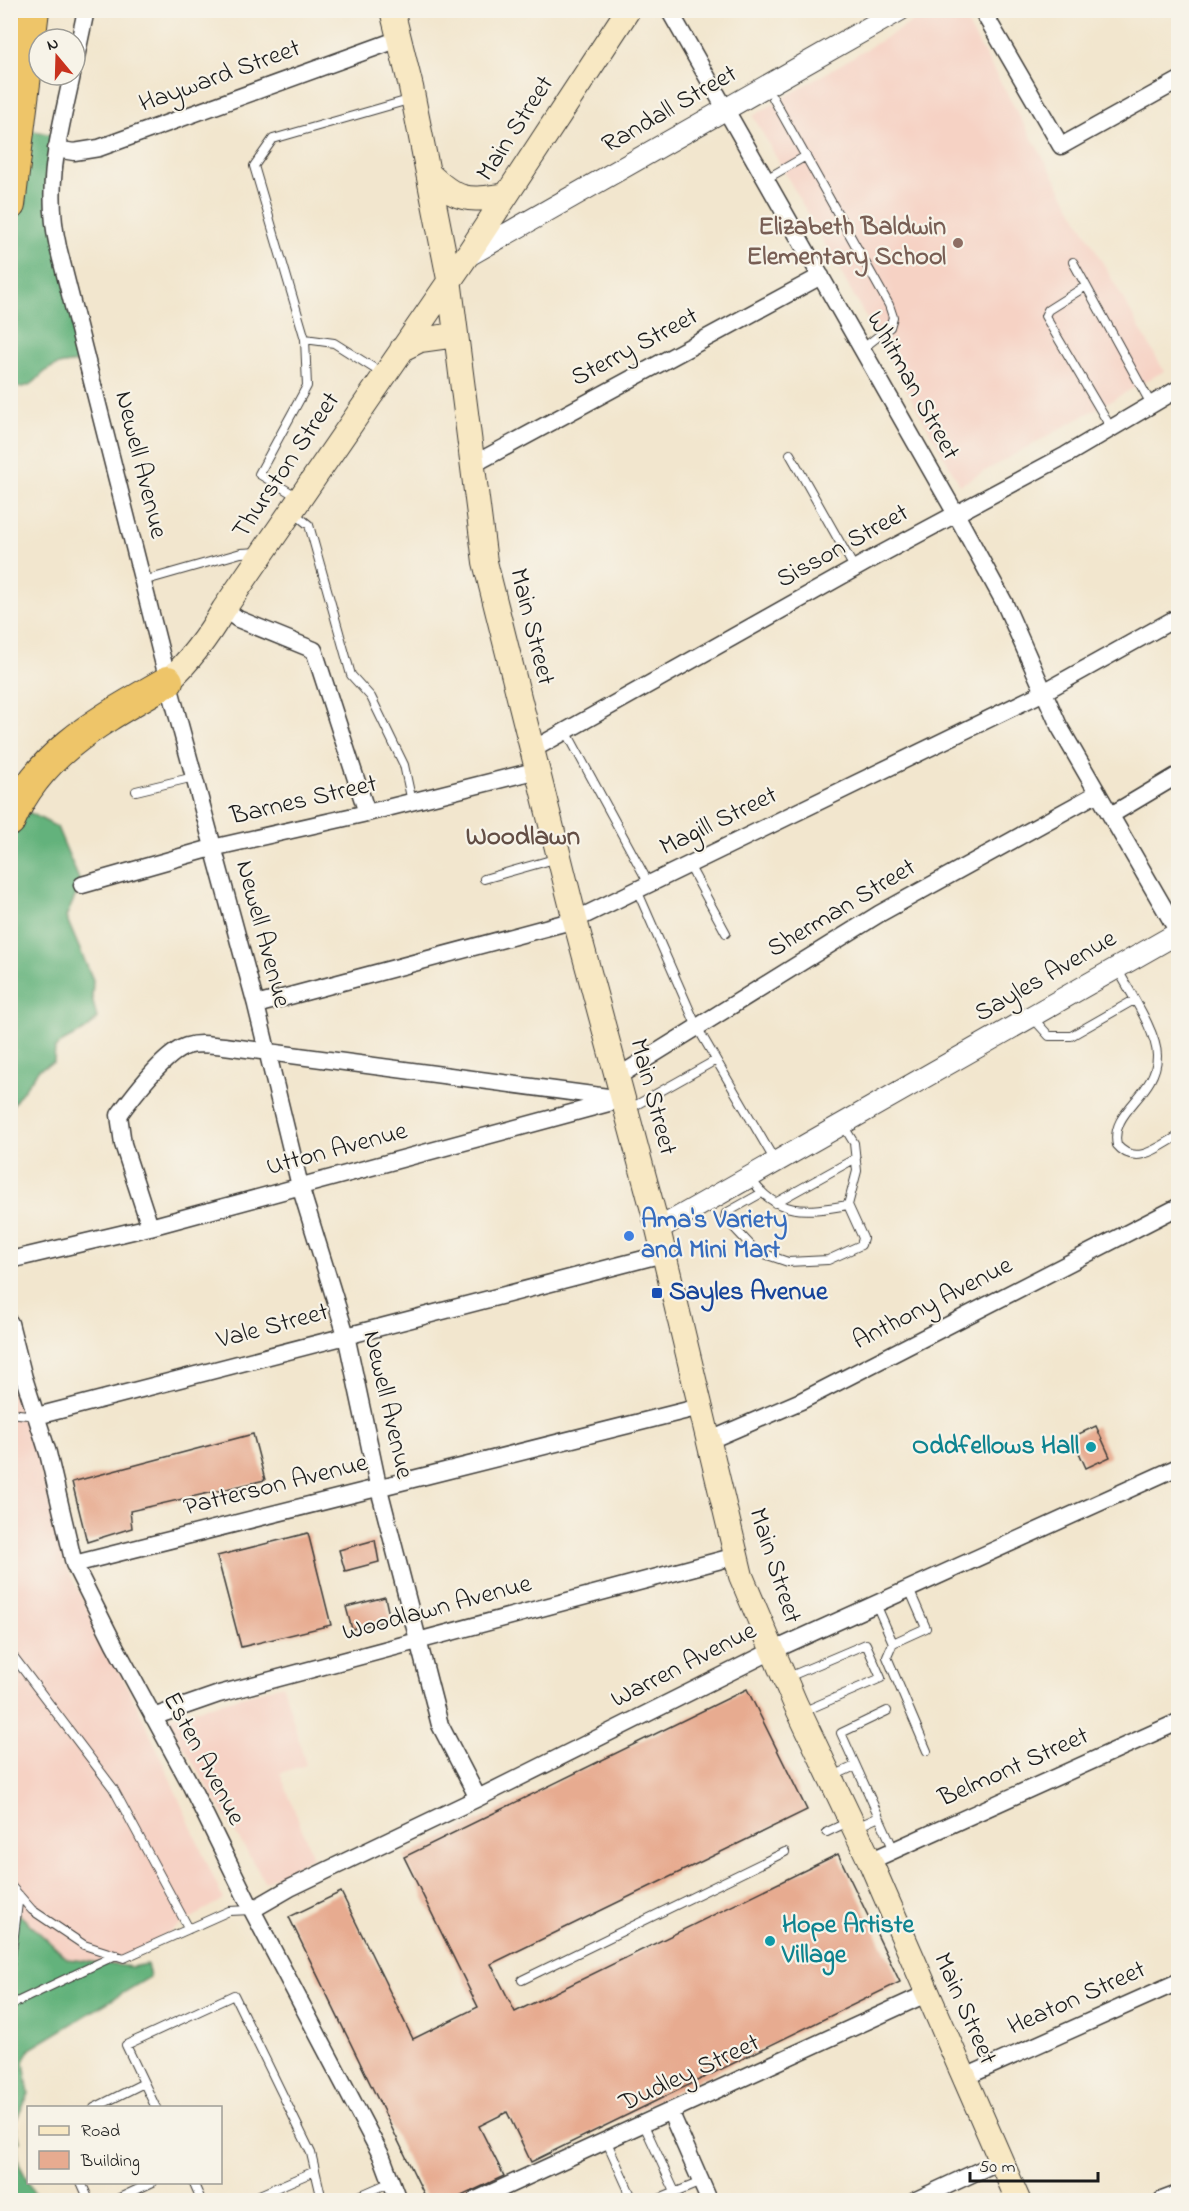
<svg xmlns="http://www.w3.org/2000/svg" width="1189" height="2211" font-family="'Indie Flower',sans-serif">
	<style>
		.built { fill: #f6d2c4 }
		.forest { fill: #63b27c; stroke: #40674c; stroke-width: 1.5 }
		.building { fill: #e7ab90 }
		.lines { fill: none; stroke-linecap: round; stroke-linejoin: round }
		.service-casing { stroke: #3c3a37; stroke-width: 10 }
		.minor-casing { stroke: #3c3a37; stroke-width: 19 }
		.tertiary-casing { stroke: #3c3a37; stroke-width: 23 }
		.secondary-casing { stroke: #3c3a37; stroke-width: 26 }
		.motorway-casing { stroke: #3c3a37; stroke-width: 32 }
		.service { stroke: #fff; stroke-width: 8 }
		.minor { stroke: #fff; stroke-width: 16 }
		.tertiary { stroke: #fff; stroke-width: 21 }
		.secondary { stroke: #f8e8c3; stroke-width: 24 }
		.motorway { stroke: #eec569; stroke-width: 30 }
		.education-dot { fill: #8d6e63; stroke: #f7f3e8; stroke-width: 2 }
		.shop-dot { fill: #3f7fe0; stroke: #f7f3e8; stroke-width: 2 }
		.transit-dot { fill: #1a4fb4; stroke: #f7f3e8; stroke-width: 2 }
		.culture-dot { fill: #0f9aa8; stroke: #f7f3e8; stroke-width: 2 }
		.labels { text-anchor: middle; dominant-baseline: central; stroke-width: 4.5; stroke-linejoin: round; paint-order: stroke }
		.street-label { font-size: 26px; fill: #1c1c1c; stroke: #f7f3e8 }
		.education-label { font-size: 26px; font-weight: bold; fill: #785e54; stroke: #f7f3e8; text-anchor: end }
		.shop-label { font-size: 26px; font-weight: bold; fill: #366cbe; stroke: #f7f3e8; text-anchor: start }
		.transit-label { font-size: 26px; font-weight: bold; fill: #164399; stroke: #f7f3e8; text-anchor: start }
		.culture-label { font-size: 26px; font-weight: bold; fill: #0d838f; stroke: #f7f3e8; text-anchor: end }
		.neighbourhood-label { font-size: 27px; font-weight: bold; fill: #634e45; stroke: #f7f3e8 }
	</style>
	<rect width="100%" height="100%" fill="#f7f3e8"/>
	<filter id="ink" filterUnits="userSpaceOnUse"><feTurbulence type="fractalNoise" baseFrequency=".0167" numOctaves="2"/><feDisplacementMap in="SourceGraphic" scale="12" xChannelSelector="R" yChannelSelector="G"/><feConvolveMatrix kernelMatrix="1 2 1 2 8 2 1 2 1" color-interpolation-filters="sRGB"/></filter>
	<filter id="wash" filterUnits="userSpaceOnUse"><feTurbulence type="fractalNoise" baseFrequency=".008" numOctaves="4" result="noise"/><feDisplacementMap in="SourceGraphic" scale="24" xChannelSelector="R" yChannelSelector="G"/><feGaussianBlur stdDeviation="1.35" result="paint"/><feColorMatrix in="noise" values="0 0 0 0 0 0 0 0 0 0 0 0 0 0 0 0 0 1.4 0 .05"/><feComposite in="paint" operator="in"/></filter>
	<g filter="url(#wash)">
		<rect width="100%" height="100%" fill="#f2e6ce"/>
		<path class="built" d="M 931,11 L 960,11 L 1164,371 L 960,485 L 753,116 Z
			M 10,1348 L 66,1566 L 144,1720 L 223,1899 L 19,2024 L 10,2022 Z
			M 283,1685 L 306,1765 L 280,1773 L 313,1857 L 265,1882 L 166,1718 Z"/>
		<path class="forest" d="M 25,129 L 62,137 L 54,174 L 83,362 C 74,363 62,363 53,367 C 35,374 39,390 11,387 L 11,216 Z
			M 17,806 L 57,827 L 81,884 L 66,917 L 93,980 L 92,997 L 97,1018 C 83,1038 70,1033 55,1048 L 54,1062 L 39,1069 L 11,1107 L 10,807 Z
			M 10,1906 L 68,1959 L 132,1967 L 147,1964 L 150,1977 L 30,2049 L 24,2062 L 29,2094 L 15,2122 L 20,2142 L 17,2142 L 19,2164 L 38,2200 L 11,2200 Z"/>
		<g id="blocks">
			<path class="building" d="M 1096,1426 L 1110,1457 L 1086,1468 L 1072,1437 Z
				M 253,1434 L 265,1480 L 130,1511 L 132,1528 L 87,1542 L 72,1482 Z
				M 308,1533 L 331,1625 L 241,1647 L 217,1556 Z
				M 375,1540 L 379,1562 L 345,1571 L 339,1550 Z
				M 385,1597 L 390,1620 L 352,1629 L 346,1607 Z
				M 747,1689 L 807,1810 L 491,1964 L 515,2012 L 838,1854 L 900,1982 L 531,2162 L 507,2112 L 479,2126 L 504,2176 L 453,2200 L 427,2200 L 289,1917 L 341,1892 L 413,2039 L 478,2007 L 404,1857 Z"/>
		</g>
	</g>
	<g filter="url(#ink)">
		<use href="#blocks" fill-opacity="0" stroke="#3c3a37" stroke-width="1.5"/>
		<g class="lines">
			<defs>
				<path id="service" d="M 773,98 L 889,305 L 893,317 L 890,327 L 862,349
					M 766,179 L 806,156
					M 1073,262 L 1151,404
					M 1086,286 L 1048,310 L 1045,316 L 1111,428
					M 383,374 L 334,343 L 305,339 L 254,166 L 273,139 L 412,99
					M 790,454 L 855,569
					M 298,497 L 259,474 L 307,386 L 305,339
					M 294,513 L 309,525 L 351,675 L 371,697 L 404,765 L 412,802
					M 143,581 L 241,553 L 259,552
					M 566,731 L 649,884
					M 136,791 L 194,777
					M 689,865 L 726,933
					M 484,879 L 558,858
					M 637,890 L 697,1027 L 775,1161
					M 1117,968 C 1129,991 1157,1032 1157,1056 C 1157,1095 1109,1111 1117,1145 C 1135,1167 1159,1147 1178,1136
					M 1032,1017 L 1049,1036 L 1071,1036 L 1134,1000
					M 629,1109 L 716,1060
					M 750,1177 C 775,1217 807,1212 848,1205
					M 760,1194 L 726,1213 L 725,1218 L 756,1251 L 788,1262 L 828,1260 L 861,1245 L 863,1238 L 848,1205 L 857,1171 L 854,1143 L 843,1125
					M 775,1203 L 856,1158
					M 10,1413 L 36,1416
					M 909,1589 L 926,1628 L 893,1643 L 887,1657 L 927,1751
					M 876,1604 L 893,1643
					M 10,1652 L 113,1788 L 189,1929
					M 786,1678 L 866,1644 L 881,1678 L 800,1713
					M 887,1711 L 841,1733 L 894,1850
					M 831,1777 L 855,1766
					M 857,1827 L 879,1817
					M 827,1832 L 848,1822
					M 10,1885 L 32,1910 L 84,1945 L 124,1958 L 229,1911 L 252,1910
					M 10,1967 L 19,1895
					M 522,1980 L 785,1852
					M 10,2001 L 15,2003 L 21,2000 L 116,1955
					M 94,2108 L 144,2083
					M 156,2108 L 126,2045 L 234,1995 L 311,2153 L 322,2200
					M 643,2123 L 675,2192
					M 606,2140 L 633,2200
					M 81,2182 L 89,2200
					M 193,2182 L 201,2200
					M 115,2200 L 153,2182
					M 248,2200 L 315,2171
					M 350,2200 L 391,2182
					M 657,2200 L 701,2182"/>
				<path id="minor" d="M 669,10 L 956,514 L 1004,602 L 1059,726 L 1178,932
					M 982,10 L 1061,146 L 1178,81
					M 75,62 L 86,10
					M 72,75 C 59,137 44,183 58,247 L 168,681 L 256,1005 L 300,1186 L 346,1335 L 378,1485 L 440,1725 L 478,1798
					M 56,149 L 74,152 L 99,148 L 399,39
					M 474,464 L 821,276
					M 224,609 L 238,619 L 314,650 L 367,813
					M 532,750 L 870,560 L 1066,455 L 1178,389
					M 1111,815 L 1178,775
					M 82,885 L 212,848 L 367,813 L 538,770
					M 256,1005 L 575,920 L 1040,694 L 1178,617
					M 617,1077 L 879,914 L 1098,793
					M 150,1227 L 123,1144 L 119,1115 C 132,1097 166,1052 187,1046 C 199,1042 212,1045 224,1046 L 623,1099
					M 10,1260 L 150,1227 L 616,1101
					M 10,1323 L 24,1378 L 48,1453 L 74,1564 L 114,1644 L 188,1780 L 252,1910 L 382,2157 L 398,2200
					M 37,1416 L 663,1254
					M 708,1441 L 801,1401 L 1178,1207
					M 74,1564 L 700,1407
					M 153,1717 L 219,1694 L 736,1556
					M 870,1861 L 1178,1722
					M 252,1910 L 290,1888 L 478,1798 L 772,1651 L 1178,1467
					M 963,2078 L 1178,1982
					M 670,2111 L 709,2200
					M 476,2200 L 926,1994
					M 916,2200 L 1000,2161
					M 1162,2200 L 1178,2194"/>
				<path id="tertiary" d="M 466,257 L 900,10
					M 658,1229 L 1178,933"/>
				<path id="secondary" d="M 392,10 L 411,87 L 449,279 L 485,562 L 575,920 L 658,1229 L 741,1576 L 795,1703 L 870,1861 L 1018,2200
					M 428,173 C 458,202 467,201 506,195
					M 402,349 L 420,340 L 456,335
					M 168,681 C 191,660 208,636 224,609 L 466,257 L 628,10"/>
				<path id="motorway" d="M 10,205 L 34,10
					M 10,821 C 40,750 105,718 168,681"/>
			</defs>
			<use href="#service" class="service-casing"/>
			<use href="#minor" class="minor-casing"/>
			<use href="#tertiary" class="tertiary-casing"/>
			<use href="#secondary" class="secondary-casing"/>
			<use href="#motorway" class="motorway-casing"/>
			<use href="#service" class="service"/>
			<use href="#minor" class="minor"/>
			<use href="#tertiary" class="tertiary"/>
			<use href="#secondary" class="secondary"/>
			<use href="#motorway" class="motorway"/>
		</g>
	</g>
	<circle class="education-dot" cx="958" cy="243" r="6"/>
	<circle class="shop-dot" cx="629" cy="1236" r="6"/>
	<rect class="transit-dot" x="651" y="1287" width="12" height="12" rx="3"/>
	<g class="culture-dot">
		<circle cx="1091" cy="1447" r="6"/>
		<circle cx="770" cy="1941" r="6"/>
	</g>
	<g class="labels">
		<g class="street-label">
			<text transform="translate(220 77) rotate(-20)">Hayward Street</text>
			<text transform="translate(670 110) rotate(-30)">Randall Street</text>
			<text transform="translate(516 129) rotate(-57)">Main Street</text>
			<text transform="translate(635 348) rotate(-28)">Sterry Street</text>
			<text transform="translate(912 386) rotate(61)">Whitman Street</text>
			<text transform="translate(140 465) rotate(76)">Newell Avenue</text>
			<text transform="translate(287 466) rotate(-56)">Thurston Street</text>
			<text transform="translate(843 547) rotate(-29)">Sisson Street</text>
			<text transform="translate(531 627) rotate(76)">Main Street</text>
			<text transform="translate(304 801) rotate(-13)">Barnes Street</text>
			<text transform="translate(719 822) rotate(-26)">Magill Street</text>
			<text transform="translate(842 909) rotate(-31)">Sherman Street</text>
			<text transform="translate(262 934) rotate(75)">Newell Avenue</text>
			<text transform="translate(1046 977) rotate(-30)">Sayles Avenue</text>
			<text transform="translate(652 1097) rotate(75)">Main Street</text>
			<text transform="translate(337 1150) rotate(-15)">Utton Avenue</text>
			<text transform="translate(933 1304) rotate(-27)">Anthony Avenue</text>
			<text transform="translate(273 1327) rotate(-15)">Vale Street</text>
			<text transform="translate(387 1405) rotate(77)">Newell Avenue</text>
			<text transform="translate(276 1486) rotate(-14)">Patterson Avenue</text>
			<text transform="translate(774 1566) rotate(72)">Main Street</text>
			<text transform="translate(437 1609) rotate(-15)">Woodlawn Avenue</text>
			<text transform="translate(684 1666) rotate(-27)">Warren Avenue</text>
			<text transform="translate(203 1759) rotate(62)">Esten Avenue</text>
			<text transform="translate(1014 1768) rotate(-24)">Belmont Street</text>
			<text transform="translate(1077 1999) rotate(-24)">Heaton Street</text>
			<text transform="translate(964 2009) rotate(66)">Main Street</text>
			<text transform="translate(690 2074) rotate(-25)">Dudley Street</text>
		</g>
		<g class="education-label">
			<text x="946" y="228">Elizabeth Baldwin<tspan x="946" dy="30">Elementary School</tspan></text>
		</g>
		<g class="shop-label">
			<text x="641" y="1221">Ama's Variety<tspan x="641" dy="30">and Mini Mart</tspan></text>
		</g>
		<g class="transit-label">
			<text x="669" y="1293">Sayles Avenue</text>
		</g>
		<g class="culture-label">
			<text x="1079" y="1447">Oddfellows Hall</text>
			<text x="782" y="1926" text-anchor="start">Hope Artiste<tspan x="782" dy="30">Village</tspan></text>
		</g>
		<g class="neighbourhood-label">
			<text x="523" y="837">Woodlawn</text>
		</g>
	</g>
	<rect width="1189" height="2211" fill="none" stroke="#f7f3e8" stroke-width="36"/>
	<rect x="27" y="2106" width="195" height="78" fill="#f7f3e8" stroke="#9f9d96" stroke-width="1.5"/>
	<rect x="39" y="2126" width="30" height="9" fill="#f8e8c3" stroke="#9f9d96" stroke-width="1.5"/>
	<text x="81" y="2136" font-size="18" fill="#1c1c1c">Road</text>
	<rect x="39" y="2151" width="30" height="18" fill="#e7ab90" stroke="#9f9d96" stroke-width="1.5"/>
	<text x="81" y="2166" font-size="18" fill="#1c1c1c">Building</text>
	<g transform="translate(57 57) rotate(341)"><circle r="28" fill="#f7f3e8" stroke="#9f9d96" stroke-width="1.5"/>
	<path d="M0-4.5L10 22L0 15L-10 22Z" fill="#c8321e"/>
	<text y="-9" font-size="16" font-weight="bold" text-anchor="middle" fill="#1c1c1c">N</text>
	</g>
	<path d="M970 2172v9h128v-9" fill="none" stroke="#1c1c1c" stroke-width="3"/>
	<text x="979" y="2172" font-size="18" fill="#1c1c1c" stroke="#f7f3e8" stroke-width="4.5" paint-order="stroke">50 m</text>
</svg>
